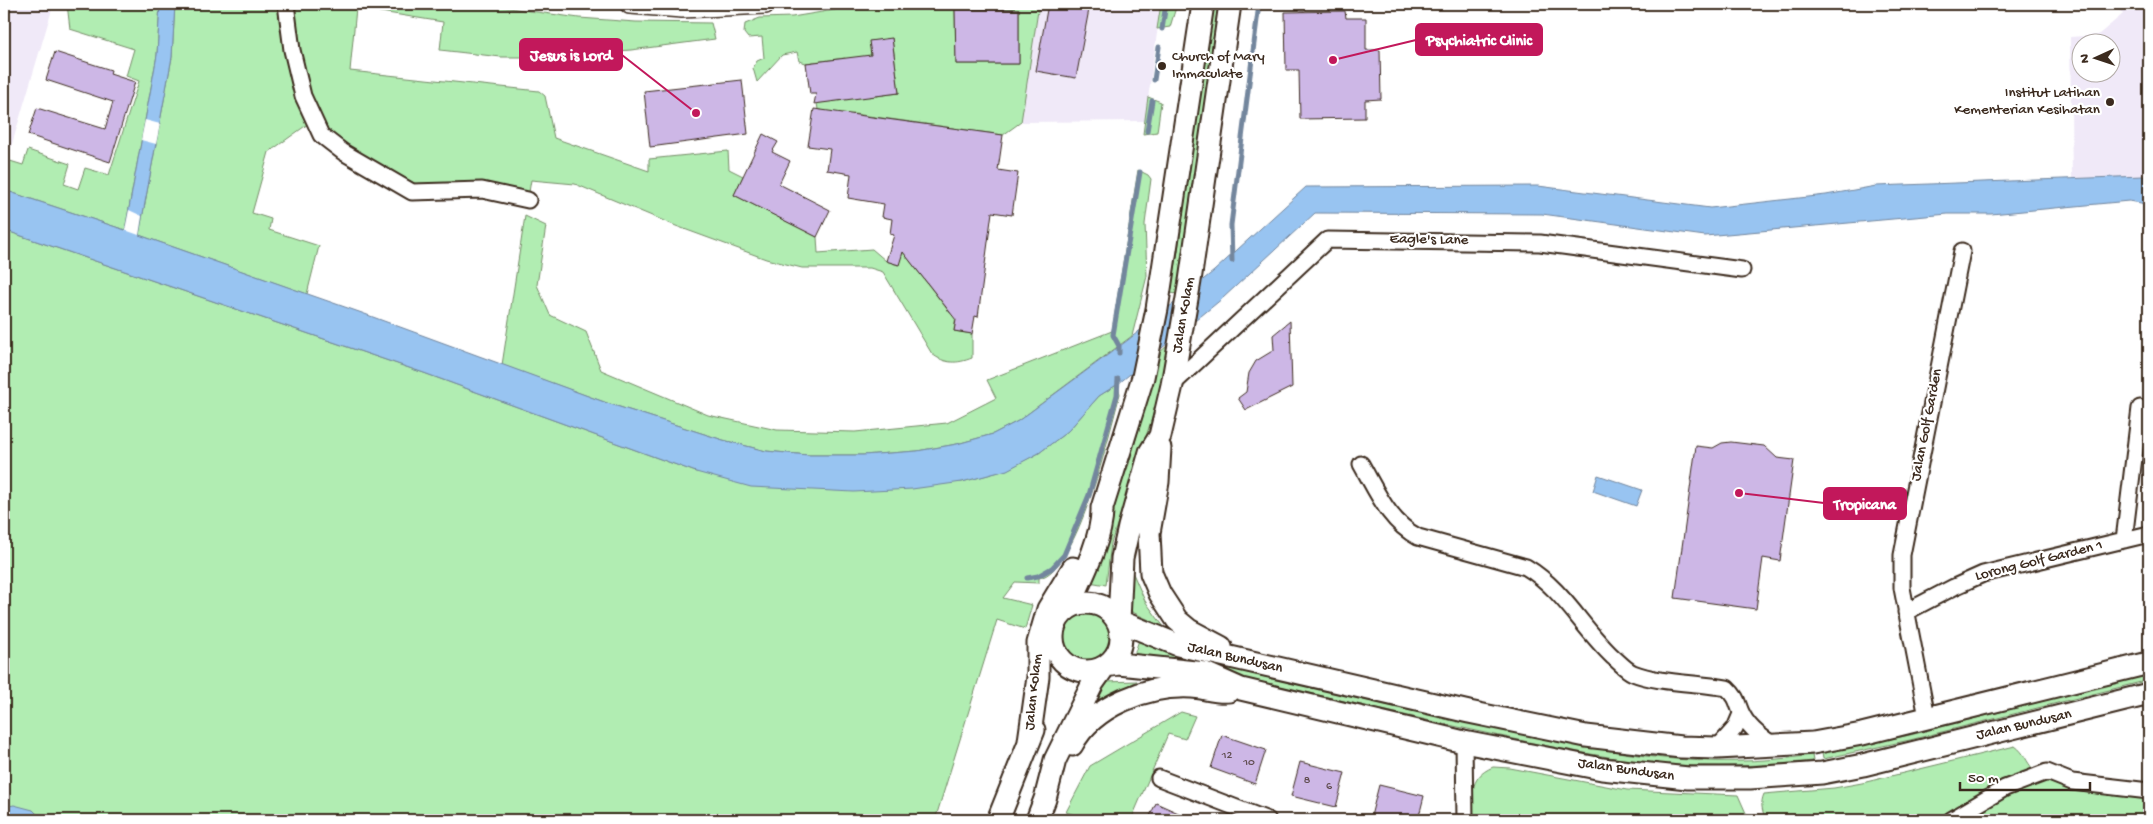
<svg xmlns="http://www.w3.org/2000/svg" width="2153" height="824" font-family="'Gochi Hand',sans-serif">
	<style>
		.built { fill: #f0e9f8; fill-rule: evenodd }
		.green { fill: #b1edb2; stroke: #768c68; fill-rule: evenodd }
		.water { fill: #98c4f1; stroke: #73869d }
		.pier { fill: #fff }
		.lines { fill: none; stroke-linecap: round; stroke-linejoin: round }
		.stream { stroke: #73869d; stroke-width: 5 }
		.building { fill: #cdb7e6; stroke: #3b2a1e }
		.minor-casing { stroke: #3b2a1e; stroke-width: 19 }
		.tertiary-casing { stroke: #3b2a1e; stroke-width: 22 }
		.secondary-casing { stroke: #3b2a1e; stroke-width: 25 }
		.minor { stroke: #fff; stroke-width: 15 }
		.tertiary { stroke: #fff; stroke-width: 19 }
		.secondary { stroke: #fff; stroke-width: 21 }
		.poi-dot { fill: #3b2a1e; stroke: #fff; stroke-width: 2 }
		.labels { text-anchor: middle; dominant-baseline: central; stroke-width: 4.5; stroke-linejoin: round; paint-order: stroke }
		.number-label { font-size: 12px; fill: #604d50 }
		.poi-label { font-size: 15px; fill: #3b2a1e; stroke: #fff; text-anchor: start }
		.street-label { font-size: 15px; fill: #3b2a1e; stroke: #fff }
		.leader { fill: none; stroke: #c2185b; stroke-width: 2 }
		.callout-dot { fill: #c2185b; stroke: #fff; stroke-width: 2 }
		.callout { fill: #c2185b; stroke: #c2185b; stroke-width: 2 }
		.callout-label { font-size: 16px; text-anchor: middle; font-weight: bold; fill: #fff }
	</style>
	<rect width="100%" height="100%" fill="#fff"/>
	<filter id="ink" filterUnits="userSpaceOnUse"><feTurbulence type="fractalNoise" baseFrequency=".02" numOctaves="2"/><feDisplacementMap in="SourceGraphic" scale="10" xChannelSelector="R" yChannelSelector="G"/><feConvolveMatrix kernelMatrix="1 2 1 2 8 2 1 2 1" color-interpolation-filters="sRGB"/></filter>
	<g filter="url(#ink)">
		<path class="built" d="M 4,4 L 48,4 L 53,6 L 4,171 Z
			M 1039,4 L 1161,4 L 1145,121 L 1021,122 Z
			M 2114,4 L 2149,4 L 2149,180 L 2142,176 L 2072,179 L 2070,37 L 2098,35 L 2123,14 ZM 2080,42 L 2110,42 L 2110,72 L 2080,72 Z"/>
		<path class="green" d="M 67,4 L 160,4 L 157,55 L 125,230 L 4,190 L 4,171 L 7,160 L 23,165 L 28,150 L 70,164 L 64,184 L 78,189 L 85,168 L 109,175 L 139,81 L 126,76 L 134,49 L 70,29 Z
			M 175,4 L 280,4 L 298,99 L 308,124 L 269,152 L 252,213 L 271,219 L 269,230 L 319,246 L 307,294 L 139,235 L 172,57 Z
			M 291,4 L 481,4 L 579,18 L 636,22 L 711,23 L 715,39 L 631,50 L 534,57 L 501,57 L 440,50 L 443,22 L 356,8 L 350,71 L 539,91 L 545,96 L 554,138 L 649,171 L 649,159 L 728,151 L 729,169 L 743,176 L 734,195 L 817,237 L 818,253 L 872,249 L 886,261 L 898,265 L 903,252 L 950,313 L 956,314 L 954,331 L 972,334 L 972,358 C 957,364 945,364 932,354 L 883,272 L 870,268 L 802,268 L 766,259 L 676,226 L 575,184 L 531,180 L 529,192 L 482,183 L 416,184 L 370,159 L 325,129 L 307,95 Z
			M 870,4 L 1039,4 L 1021,122 L 1003,135 L 854,114 L 820,123 L 817,103 L 850,99 L 845,58 L 806,63 L 799,61 L 797,52 L 782,55 L 757,82 L 753,68 L 757,61 L 764,58 L 762,37 L 748,38 L 744,33 L 745,24 L 760,18 L 792,17 ZM 955,9 L 1019,9 L 1019,64 L 956,64 ZM 892,38 L 899,93 L 876,96 Z
			M 1161,4 L 1177,4 L 1170,27 L 1157,29 Z
			M 1212,4 L 1218,4 L 1178,294 L 1170,293 L 1177,258 Z
			M 1148,97 L 1161,102 L 1157,132 L 1143,134 Z
			M 1138,170 L 1148,175 L 1151,179 L 1145,224 L 1147,276 L 1132,336 L 1018,421 L 993,434 L 957,444 L 917,451 L 863,455 L 808,455 L 766,451 L 723,440 L 607,403 L 502,365 L 525,216 L 546,226 L 537,285 L 550,315 L 586,332 L 601,370 L 708,415 L 777,430 L 855,432 L 947,423 L 996,398 L 987,380 L 1112,331 Z
			M 4,230 L 424,373 L 696,472 L 962,482 L 1006,470 L 1039,453 L 1068,431 L 1099,396 L 1118,384 L 1120,394 C 1110,430 1078,572 1039,578 L 1039,583 L 1015,582 L 1003,598 L 1032,605 L 1025,629 L 997,620 L 935,820 L 4,820 Z
			M 1169,344 L 1157,403 L 1111,543 L 1106,585 L 1084,581 L 1129,464 L 1147,399 L 1157,355 Z
			M 1131,569 L 1145,601 L 1164,627 L 1128,610 Z
			M1061 639a26 26 0 1 1 52 0a26 26 0 1 1-52 0Z
			M 1139,640 C 1203,665 1272,678 1339,694 C 1397,708 1455,720 1513,732 C 1617,754 1705,771 1812,755 L 1813,761 C 1763,766 1713,768 1663,764 C 1589,757 1516,739 1444,724 C 1355,704 1267,683 1179,663 L 1132,661 Z
			M 2149,674 L 2149,680 L 1910,740 L 1823,759 L 1822,753 L 1910,735 Z
			M 1137,681 L 1085,709 L 1105,682 Z
			M 1181,712 L 1195,716 L 1185,739 L 1168,734 L 1131,820 L 1090,820 L 1066,812 L 1090,766 Z
			M 2015,746 C 2025,753 2026,762 2034,770 C 2062,799 2112,793 2149,797 L 2149,820 L 1766,820 C 1762,811 1760,803 1764,794 L 1834,788 L 1862,783 Z
			M 1493,767 L 1510,768 L 1627,790 L 1738,795 L 1749,820 L 1474,820 C 1473,796 1467,778 1493,767 Z"/>
		<path class="water" d="M 160,4 L 175,4 L 172,57 L 139,235 L 362,313 L 607,403 L 723,440 L 766,451 L 808,455 L 863,455 L 917,451 L 957,444 L 993,434 L 1018,421 L 1128,340 L 1214,271 L 1306,187 L 1538,186 L 1710,208 L 1826,195 L 1876,186 L 2143,176 L 2149,180 L 2149,207 L 2141,203 L 2129,201 L 1991,214 L 1948,214 L 1705,236 L 1542,214 L 1315,213 L 1223,298 L 1118,384 L 1099,396 L 1068,431 L 1039,453 L 1007,470 L 962,482 L 912,489 L 854,492 L 751,487 L 696,472 L 424,373 L 4,230 L 4,190 L 125,230 L 157,55 Z
			M 1598,475 L 1642,490 L 1636,506 L 1593,491 Z
			M 14,805 L 33,810 L 43,820 L 4,820 L 4,807 Z"/>
		<path class="pier" d="M 145,120 L 160,124 L 156,144 L 141,140 Z
			M 129,210 L 142,216 L 139,235 L 125,230 Z"/>
		<g class="lines">
			<path class="stream" d="M 1162,29 L 1166,4
				M 1154,80 L 1159,47
				M 1147,131 L 1152,101
				M 1232,261 L 1231,225 L 1259,4
				M 1119,353 L 1119,346 L 1113,335 L 1140,172
				M 1027,578 L 1038,576 L 1052,568 L 1064,555 L 1089,495 L 1117,395 L 1118,379"/>
		</g>
		<path class="building" d="M 1048,4 L 1090,4 L 1076,78 L 1036,71 Z
			M 955,9 L 1019,9 L 1019,64 L 956,64 Z
			M 1345,11 L 1346,18 L 1366,18 L 1366,50 L 1380,50 L 1381,99 L 1365,100 L 1365,118 L 1300,119 L 1299,70 L 1286,70 L 1285,12 Z
			M 892,38 L 899,93 L 814,104 L 816,94 L 810,94 L 806,63 L 871,55 L 869,41 Z
			M 55,52 L 111,70 L 110,74 L 135,82 L 110,162 L 28,135 L 37,108 L 105,129 L 113,102 L 46,80 Z
			M 742,80 L 748,134 L 650,147 L 644,91 Z
			M 814,109 L 1003,135 L 998,170 L 1018,173 L 1012,215 L 992,212 L 978,317 L 975,316 L 972,334 L 954,331 L 956,320 L 903,252 L 899,265 L 886,261 L 894,235 L 890,234 L 892,219 L 882,217 L 884,204 L 848,198 L 851,174 L 827,170 L 830,149 L 808,146 Z
			M 763,134 L 778,142 L 772,152 L 790,161 L 779,184 L 830,210 L 817,237 L 734,195 Z
			M 1290,321 L 1292,387 L 1246,410 L 1238,398 L 1246,392 L 1249,373 L 1256,361 L 1274,350 L 1273,335 Z
			M 1731,442 L 1764,446 L 1777,458 L 1794,460 L 1780,561 L 1763,558 L 1756,609 L 1675,598 L 1696,446 L 1713,448 L 1722,443 Z
			M 1222,735 L 1266,750 L 1255,784 L 1211,768 Z
			M 1300,762 L 1345,773 L 1336,807 L 1291,796 Z
			M 1379,785 L 1424,796 L 1418,820 L 1370,820 Z
			M 1156,803 L 1194,820 L 1148,820 Z"/>
		<g class="lines">
			<defs>
				<path id="minor" d="M 286,4 L 292,50 L 303,96 L 321,135 L 343,152 L 412,192 L 482,190 L 528,200
					M 1172,385 L 1327,240 L 1540,243 L 1742,270
					M 1361,464 C 1377,492 1389,522 1418,537 L 1526,567 C 1563,589 1582,628 1613,657 C 1619,662 1626,670 1633,673 C 1657,683 1700,683 1727,688 C 1740,700 1736,704 1743,716 C 1750,729 1763,738 1775,746
					M 2124,540 L 2140,408
					M 1906,612 L 1954,587 L 1983,574 L 2149,534
					M 1927,717 L 1902,588 L 1902,555 L 1962,251
					M 1464,742 L 1465,820
					M 1717,748 L 1735,728 L 1741,714
					M 1159,778 L 1268,820
					M 1951,820 L 2005,788 L 2047,772 L 2072,782 L 2149,791"/>
				<path id="tertiary" d="M 630,4 L 682,8 L 765,4"/>
				<path id="secondary" d="M 1230,4 L 1190,281 L 1172,385 L 1160,436 L 1150,452 L 1129,527 L 1122,558 L 1119,621 L 1178,645 L 1469,712 L 1586,736 L 1681,747 L 1717,748 L 1813,743 L 1862,734 L 2149,663
					M 1160,448 L 1158,482 L 1149,533 L 1151,573 L 1160,594 L 1177,620 L 1189,630 L 1221,647
					M1053 637a34 34 0 1 1 68 0a34 34 0 1 1-68 0Z
					M 1068,608 C 1081,580 1103,538 1102,508 L 1143,377 L 1157,309 L 1203,4
					M 1029,741 L 1038,677 L 1038,643 L 1048,609 L 1073,568
					M 1072,745 C 1093,705 1148,685 1191,687 C 1203,687 1216,693 1229,691
					M 998,820 L 1034,730
					M 1037,820 L 1045,799 L 1055,760 L 1093,683 L 1105,666 L 1119,664 L 1205,673 L 1241,689 L 1464,742 L 1602,769 L 1688,778 L 1750,778 L 1822,773 L 1863,765 L 2149,694"/>
			</defs>
			<use href="#minor" class="minor-casing"/>
			<use href="#tertiary" class="tertiary-casing"/>
			<use href="#secondary" class="secondary-casing"/>
			<use href="#minor" class="minor"/>
			<use href="#tertiary" class="tertiary"/>
			<use href="#secondary" class="secondary"/>
		</g>
	</g>
	<g class="poi-dot">
		<circle cx="1162" cy="66" r="5"/>
		<circle cx="2110" cy="102" r="5"/>
	</g>
	<g class="labels">
		<g class="number-label">
			<text x="1227" y="756">12</text>
			<text x="1249" y="763">10</text>
			<text x="1307" y="781">8</text>
			<text x="1329" y="787">6</text>
		</g>
		<g class="poi-label">
			<text x="1172" y="57">Church of Mary<tspan x="1172" dy="17">Immaculate</tspan></text>
			<text x="2100" y="93" text-anchor="end">Institut Latihan<tspan x="2100" dy="17">Kementerian Kesihatan</tspan></text>
		</g>
		<g class="street-label">
			<text transform="translate(1429 240) rotate(1)">Eagle's Lane</text>
			<text transform="translate(1184 315) rotate(-80)">Jalan Kolam</text>
			<text transform="translate(1927 425) rotate(-79)">Jalan Golf Garden</text>
			<text transform="translate(2039 561) rotate(-14)">Lorong Golf Garden 1</text>
			<text transform="translate(1235 658) rotate(13)">Jalan Bundusan</text>
			<text transform="translate(1034 692) rotate(-84)">Jalan Kolam</text>
			<text transform="translate(2024 725) rotate(-13)">Jalan Bundusan</text>
			<text transform="translate(1626 770) rotate(8)">Jalan Bundusan</text>
		</g>
	</g>
	<path class="leader" d="M1333 60L1416 40M696 113L622 55M1739 493L1824 503"/>
	<g class="callout-dot">
		<circle cx="1333" cy="60" r="5"/>
		<circle cx="696" cy="113" r="5"/>
		<circle cx="1739" cy="493" r="5"/>
	</g>
	<g class="callout">
		<rect x="1416" y="24" width="126" height="31" rx="5"/>
		<rect x="520" y="39" width="102" height="31" rx="5"/>
		<rect x="1824" y="488" width="82" height="31" rx="5"/>
	</g>
	<g class="callout-label">
		<text x="1479" y="45">Psychiatric Clinic</text>
		<text x="571" y="60">Jesus is Lord</text>
		<text x="1865" y="509">Tropicana</text>
	</g>
	<rect width="2153" height="824" fill="none" stroke="#fff" stroke-width="20"/>
	<rect x="10" y="10" width="2133" height="804" fill="none" stroke="#3b2a1e" stroke-width="2" filter="url(#ink)"/>
	<g transform="translate(2096 58) rotate(267)"><circle r="24" fill="#ffffff" stroke="#b1aaa5"/>
	<path d="M0-4L9 19L0 12L-9 19Z" fill="#3b2a1e"/>
	<text y="-8" font-size="14" font-weight="bold" text-anchor="middle" fill="#3b2a1e">N</text>
	</g>
	<path d="M1960 782v8h130v-8" fill="none" stroke="#3b2a1e" stroke-width="2.5"/>
	<text x="1968" y="782" font-size="15" fill="#3b2a1e" stroke="#ffffff" stroke-width="4" paint-order="stroke">50 m</text>
</svg>
